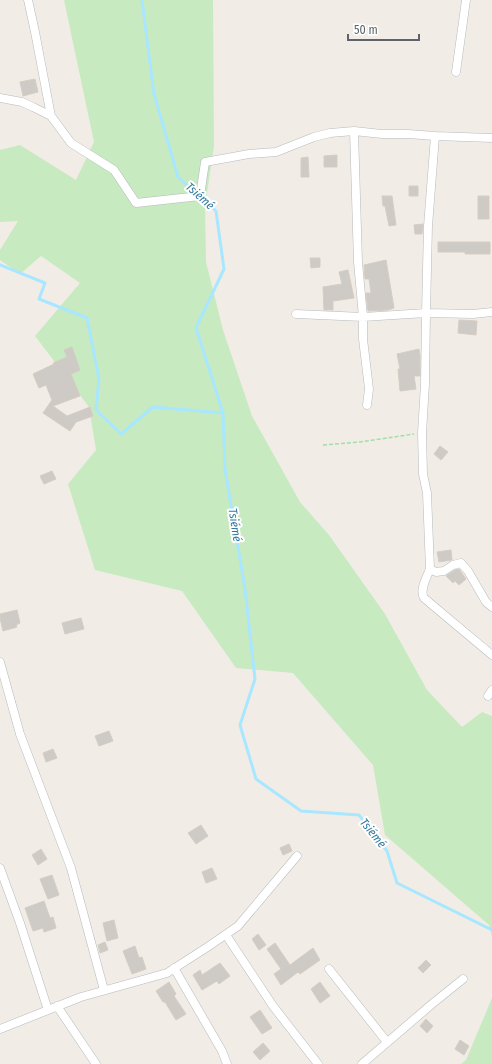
<svg xmlns="http://www.w3.org/2000/svg" width="492" height="1064" font-family="'Fira Sans Condensed',sans-serif">
	<style>
		.green { fill: #c7eac0 }
		.lines { fill: none; stroke-linecap: round; stroke-linejoin: round }
		.stream { stroke: #a8e7ff; stroke-width: 3 }
		.building { fill: #cecac5; stroke: #d6cdc3 }
		.minor-casing { stroke: #b6babe; stroke-width: 9 }
		.path { stroke: #a2dea8; stroke-width: 1.5; stroke-dasharray: 4 2; stroke-linecap: butt }
		.minor { stroke: #fff; stroke-width: 8 }
		.labels { text-anchor: middle; dominant-baseline: central; stroke-width: 4; stroke-linejoin: round; paint-order: stroke }
		.water-label { font-size: 12px; font-style: italic; fill: #3379a0; stroke: #fff }
	</style>
	<rect width="100%" height="100%" fill="#f1ede6"/>
	<path class="green" d="M 64,0 L 213,0 L 214,146 L 205,207 L 206,262 L 223,330 L 252,416 L 300,502 L 329,535 L 385,614 L 427,690 L 462,727 L 482,712 L 492,716 L 492,936 L 489,925 L 385,835 L 373,765 L 293,673 L 236,668 L 182,591 L 95,570 L 68,484 L 96,450 L 89,407 L 35,336 L 80,283 L 41,256 L 20,274 L 0,260 L 0,250 L 18,221 L 0,222 L 0,150 L 20,145 L 76,180 L 94,142 Z
		M 492,998 L 492,1064 L 461,1064 L 466,1060 Z"/>
	<g class="lines">
		<path class="stream" d="M 142,0 L 154,94 L 178,177 L 216,211 L 224,269 L 196,328 L 223,413 L 225,469 L 245,589 L 255,679 L 240,725 L 256,779 L 301,811 L 359,815 L 387,851 L 397,883 L 492,930
			M 0,265 L 45,283 L 39,299 L 87,318 L 99,379 L 96,410 L 121,434 L 153,407 L 223,413"/>
	</g>
	<path class="building" d="M 35,79 L 38,92 L 23,96 L 20,82 Z
		M 337,155 L 337,167 L 324,167 L 324,156 Z
		M 308,157 L 309,177 L 301,177 L 301,158 Z
		M 409,186 L 418,186 L 418,196 L 409,196 Z
		M 382,196 L 392,196 L 396,225 L 389,226 L 385,206 L 383,206 Z
		M 478,196 L 489,196 L 489,219 L 478,219 Z
		M 423,224 L 422,234 L 415,234 L 414,225 Z
		M 438,242 L 490,242 L 490,254 L 465,254 L 465,252 L 438,252 Z
		M 310,258 L 320,258 L 320,267 L 311,268 Z
		M 386,260 L 394,308 L 388,310 L 368,311 L 366,293 L 371,293 L 369,279 L 365,279 L 364,265 Z
		M 348,270 L 354,298 L 333,301 L 333,310 L 324,310 L 323,287 L 342,284 L 339,272 Z
		M 459,320 L 477,321 L 476,335 L 458,333 Z
		M 72,347 L 80,370 L 71,374 L 80,396 L 53,406 L 67,416 L 90,407 L 93,416 L 76,422 L 70,431 L 43,413 L 52,400 L 46,385 L 39,388 L 33,374 L 54,364 L 53,363 L 67,357 L 64,350 Z
		M 419,349 L 420,355 L 420,376 L 414,376 L 416,389 L 400,391 L 398,369 L 400,369 L 397,354 Z
		M 440,446 L 448,452 L 441,460 L 434,454 Z
		M 52,471 L 56,479 L 44,484 L 40,476 Z
		M 451,550 L 452,560 L 439,562 L 437,552 Z
		M 459,569 L 466,579 L 459,585 L 455,581 L 453,583 L 446,576 L 455,570 Z
		M 17,610 L 20,623 L 16,625 L 17,627 L 3,631 L 0,618 L 0,614 Z
		M 81,618 L 84,629 L 65,634 L 62,623 Z
		M 109,731 L 113,741 L 99,746 L 95,736 Z
		M 53,749 L 57,758 L 46,762 L 43,753 Z
		M 201,825 L 208,836 L 196,844 L 188,833 Z
		M 289,844 L 292,851 L 283,855 L 280,848 Z
		M 41,849 L 47,859 L 38,865 L 32,855 Z
		M 212,868 L 217,879 L 206,883 L 202,872 Z
		M 52,875 L 59,895 L 48,899 L 40,879 Z
		M 44,901 L 50,918 L 53,917 L 56,928 L 44,932 L 43,928 L 33,931 L 25,908 Z
		M 114,920 L 118,938 L 107,941 L 103,923 Z
		M 258,934 L 266,945 L 259,950 L 252,939 Z
		M 105,942 L 108,950 L 100,953 L 98,945 Z
		M 275,943 L 290,965 L 313,948 L 320,960 L 300,974 L 298,972 L 281,985 L 274,974 L 281,969 L 267,949 Z
		M 135,946 L 139,958 L 142,957 L 146,969 L 132,974 L 123,951 Z
		M 426,960 L 431,965 L 423,973 L 418,968 Z
		M 220,963 L 230,976 L 219,984 L 217,981 L 202,990 L 193,975 L 200,970 L 202,975 Z
		M 169,982 L 176,994 L 174,996 L 186,1014 L 176,1020 L 165,1002 L 163,1002 L 156,991 Z
		M 320,982 L 330,996 L 320,1003 L 311,989 Z
		M 260,1010 L 272,1028 L 262,1034 L 250,1017 Z
		M 426,1019 L 433,1026 L 427,1033 L 420,1026 Z
		M 460,1040 L 469,1046 L 464,1055 L 455,1049 Z
		M 263,1043 L 270,1051 L 260,1060 L 253,1052 Z"/>
	<g class="lines">
		<defs>
			<path id="minor" d="M 28,0 L 35,32 L 51,116
				M 456,72 L 466,0
				M 0,98 L 22,102 L 33,107 L 51,116 L 71,143 L 114,170 L 136,203 L 200,196 L 205,162 L 249,154 L 276,152 L 314,137 L 330,133 L 354,131 L 382,134 L 408,134 L 435,136 L 492,138
				M 354,131 L 358,262 L 363,317 L 363,339 L 369,389 L 367,405
				M 435,136 L 428,226 L 426,313 L 425,384 L 422,433 L 423,474 L 427,493 L 430,569 L 436,572 L 444,571 L 453,565 L 461,563 L 468,571 L 486,602 L 492,607
				M 296,314 L 363,317 L 426,313 L 473,314 L 492,312
				M 430,569 C 427,577 419,590 424,598 L 492,655
				M 0,662 L 20,734 L 71,868 L 104,990
				M 488,696 L 492,690
				M 0,868 L 20,923 L 48,1010
				M 226,935 L 273,1006 L 318,1064
				M 174,968 L 222,1051 L 227,1064
				M 329,969 L 387,1042
				M 57,1006 L 96,1064
				M 0,1029 L 81,997 L 167,973 L 209,946 L 238,926 L 297,856
				M 362,1064 L 432,1004 L 463,979"/>
		</defs>
		<use href="#minor" class="minor-casing"/>
		<path class="path" d="M 323,445 L 360,442 L 414,434"/>
		<use href="#minor" class="minor"/>
	</g>
	<g class="labels">
		<g class="water-label">
			<text transform="translate(200 196) rotate(42)">Tsiémé</text>
			<text transform="translate(235 525) rotate(81)">Tsiémé</text>
			<text transform="translate(373 833) rotate(51)">Tsiémé</text>
		</g>
	</g>
	<path d="M348 34v6h71v-6" fill="none" stroke="#5d6368" stroke-width="2"/>
	<text x="354" y="34" font-size="12" fill="#5d6368" stroke="#ffffff" stroke-width="3" paint-order="stroke">50 m</text>
</svg>
